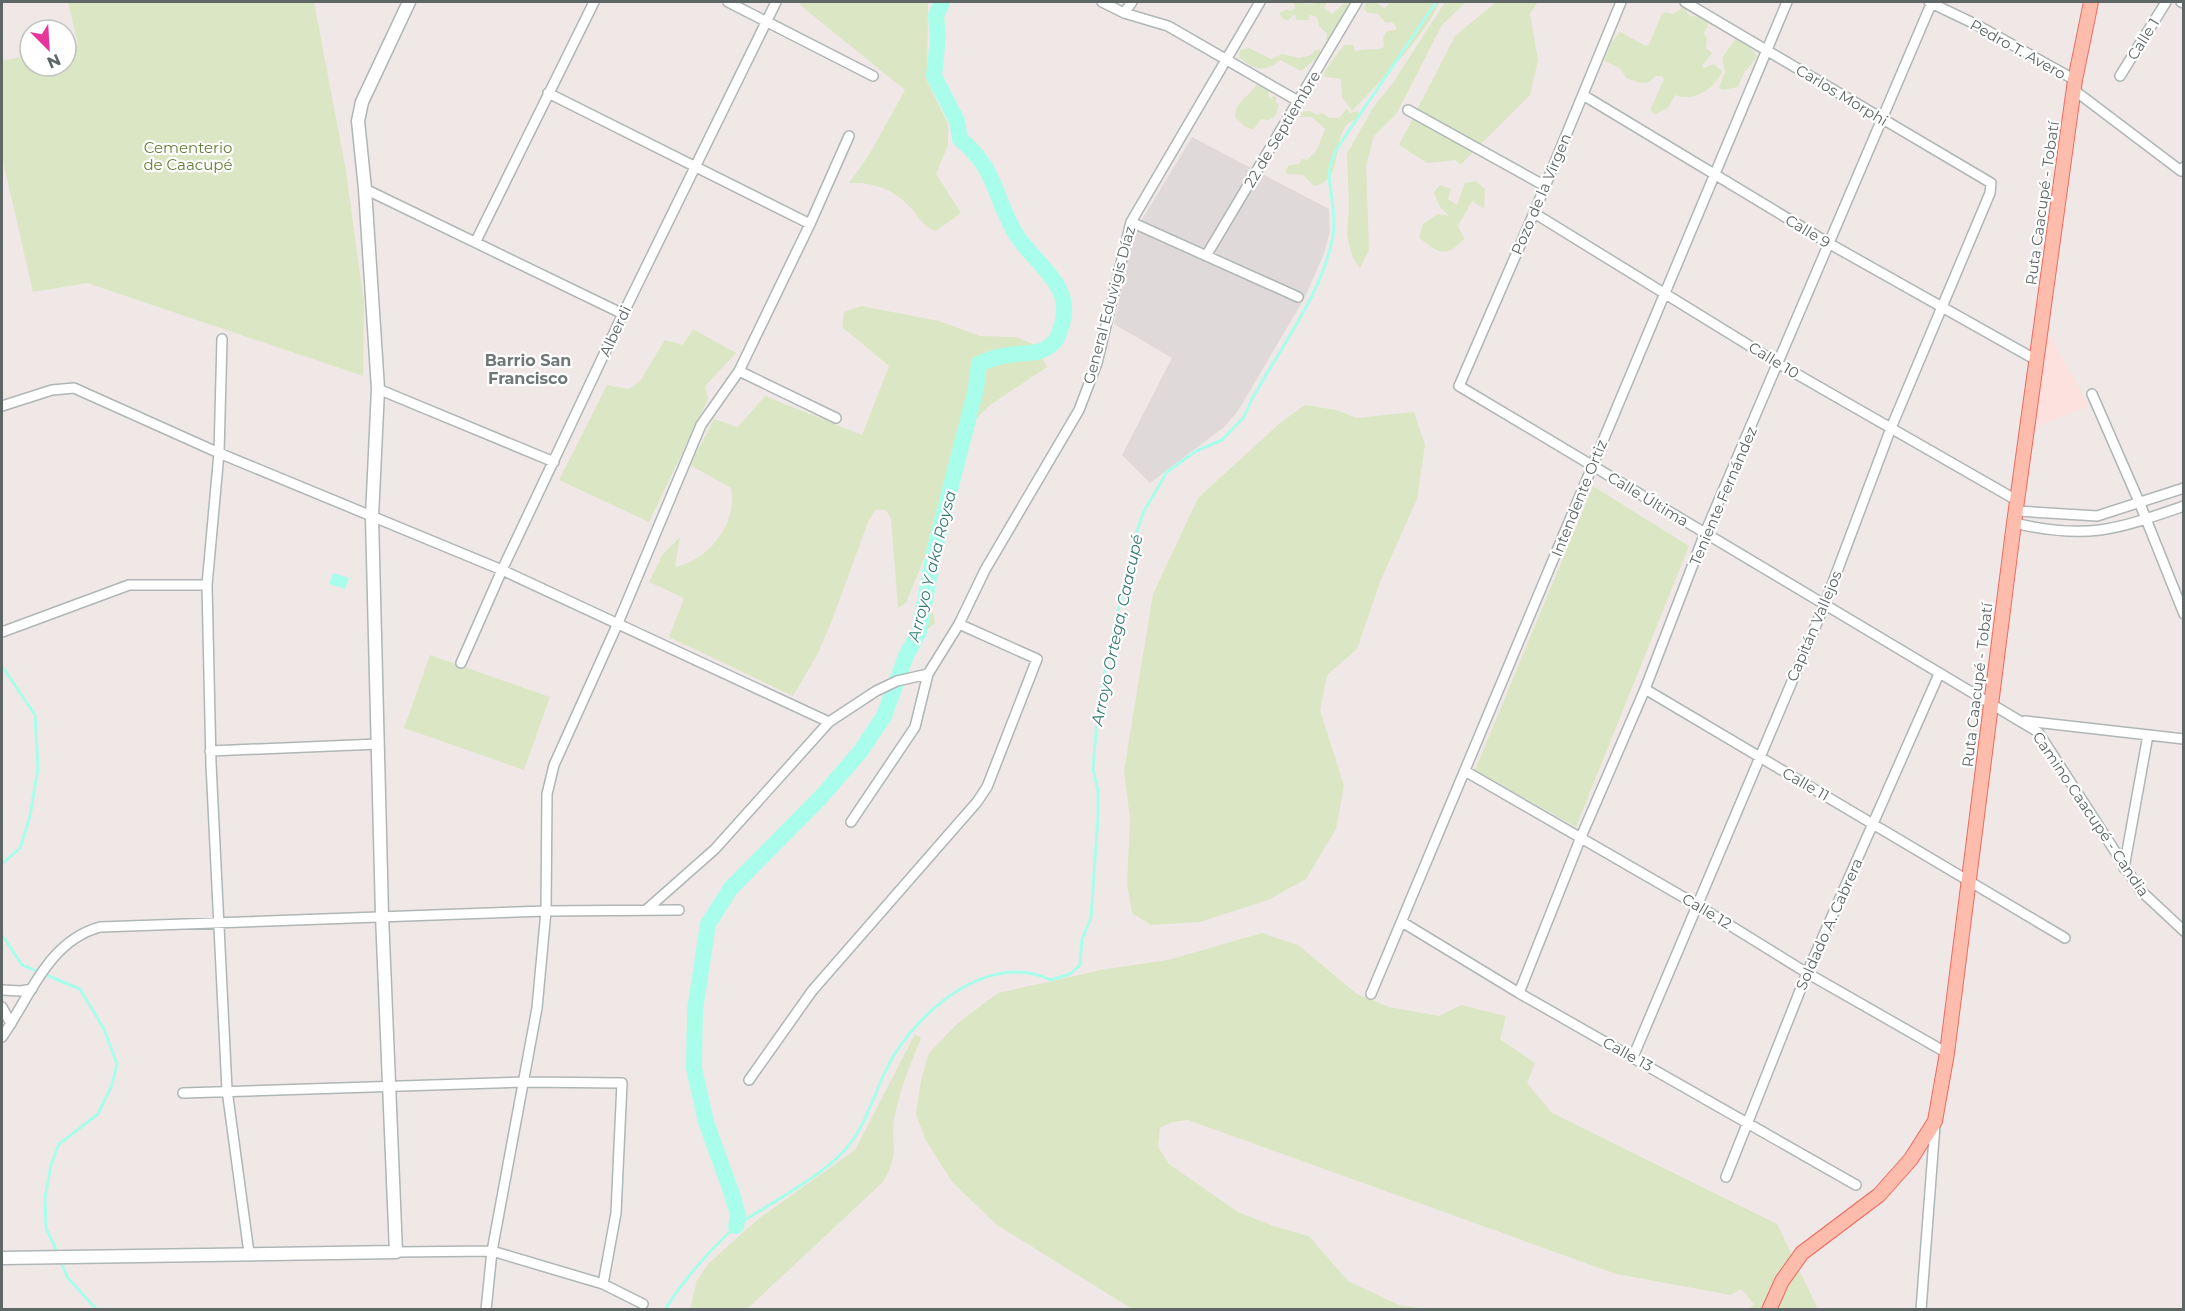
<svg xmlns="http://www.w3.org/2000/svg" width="2185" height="1311" font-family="Montserrat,sans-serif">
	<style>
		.commercial { fill: #fde1de }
		.industrial { fill: #dfd9d9 }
		.green { fill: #dbe7c4 }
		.water { fill: #a9feeb }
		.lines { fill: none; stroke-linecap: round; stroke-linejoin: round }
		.stream { stroke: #a9feeb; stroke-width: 3 }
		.river { stroke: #a9feeb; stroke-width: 16 }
		.street-casing { stroke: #afb6b6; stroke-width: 12 }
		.secondary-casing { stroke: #aeb6b6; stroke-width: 15 }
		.primary-casing { stroke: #ef6960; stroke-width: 16 }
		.street { stroke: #fff; stroke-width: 9 }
		.secondary { stroke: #fff; stroke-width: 12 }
		.primary { stroke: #febcad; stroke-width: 14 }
		.labels { text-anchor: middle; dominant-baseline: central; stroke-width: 4.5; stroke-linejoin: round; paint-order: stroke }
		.street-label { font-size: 15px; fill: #5e6666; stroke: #fff }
		.park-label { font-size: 15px; fill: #627f35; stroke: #fff }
		.neighbourhood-label { font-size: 16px; font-weight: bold; fill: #6f7877; stroke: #fff }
		.water-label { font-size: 16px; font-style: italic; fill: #337b71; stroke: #fff }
	</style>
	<rect width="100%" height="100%" fill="#f0e8e6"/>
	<path class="commercial" d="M 2048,332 L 2089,406 L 2034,428 Z"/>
	<path class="industrial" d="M 1192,137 L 1329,209 L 1330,232 L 1323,256 L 1305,297 L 1238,411 L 1224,427 L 1150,483 L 1122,455 L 1172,358 L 1114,324 L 1135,231 Z"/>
	<path class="green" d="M 68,2 L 314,2 L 346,171 L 364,303 L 363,376 L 87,283 L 33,292 L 2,157 L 2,61 L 30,55 L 30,66 L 66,66 L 66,47 L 78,45 Z
		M 801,2 L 928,2 L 927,81 L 948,124 L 948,145 L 936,174 L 961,213 L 936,231 C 921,226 920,217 909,206 C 890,187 874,183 849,183 L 869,155 L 905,90 L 800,5 Z
		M 1294,2 L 1309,4 L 1327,2 L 1324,8 L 1332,14 L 1346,2 L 1349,8 L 1334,36 L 1326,41 L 1327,34 L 1319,26 L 1317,17 L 1310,15 L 1308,20 L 1296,20 L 1295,14 L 1288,20 L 1283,19 L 1279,13 L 1287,9 L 1291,11 L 1295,8 Z
		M 1367,2 L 1375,2 L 1385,8 L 1390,2 L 1439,2 C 1429,32 1375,87 1352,111 L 1342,97 L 1341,79 L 1325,77 L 1324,72 L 1344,45 L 1353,45 L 1355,52 C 1365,47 1374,52 1384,47 L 1383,37 L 1387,31 L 1396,30 L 1396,26 L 1392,22 L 1386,23 L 1378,14 L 1368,13 L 1363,8 Z
		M 1445,2 L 1466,2 L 1442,25 L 1397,113 L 1374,136 L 1366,166 L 1369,250 L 1360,268 L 1353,258 L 1347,236 L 1349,206 L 1347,154 L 1374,106 L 1392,84 Z
		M 1496,2 L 1538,2 L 1530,14 L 1538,60 L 1530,95 L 1460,165 L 1456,160 L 1427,163 L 1399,145 L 1455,36 Z
		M 1683,7 L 1690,16 L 1703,17 L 1709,22 L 1704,34 L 1707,38 L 1706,48 L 1712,53 L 1702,66 L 1704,68 L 1714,64 L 1722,71 C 1716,88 1693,103 1675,95 L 1668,108 L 1655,114 L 1650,110 L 1664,79 L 1662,76 L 1655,76 C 1646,88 1638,82 1626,78 L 1620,68 L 1604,61 L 1610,44 L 1620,32 L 1646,46 L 1649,44 L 1662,14 L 1666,12 L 1673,14 Z
		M 1736,38 L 1753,50 L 1757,57 L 1744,73 L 1738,87 L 1722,90 L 1719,87 L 1725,72 L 1722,58 Z
		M 1249,48 L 1271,59 L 1282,54 L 1299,58 L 1311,55 L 1315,50 L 1320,50 L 1321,55 L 1301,71 L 1280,60 C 1266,73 1253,70 1239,57 L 1240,50 Z
		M 1256,85 L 1265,86 L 1269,91 L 1268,97 L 1272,99 L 1272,96 L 1276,97 L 1276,103 L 1279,104 L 1276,115 L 1269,120 L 1261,119 L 1253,130 L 1244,126 L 1235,117 C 1235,101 1249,97 1256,85 Z
		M 1347,108 L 1350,113 L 1358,111 L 1360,116 C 1356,120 1347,123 1345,127 C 1333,144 1342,182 1314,186 L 1303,175 L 1287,174 L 1285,171 L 1289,165 L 1299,164 L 1302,159 L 1307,160 L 1317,150 L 1325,129 L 1312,117 L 1301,117 L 1301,112 L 1310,111 L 1317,115 L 1322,113 L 1330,118 L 1339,118 Z
		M 1476,181 L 1485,189 L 1484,209 L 1472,201 L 1458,226 L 1464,239 C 1444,259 1440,253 1419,238 L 1423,224 L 1438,214 L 1449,216 L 1439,206 L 1434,192 L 1440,185 L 1451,189 L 1448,199 L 1457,205 L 1465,183 Z
		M 861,306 L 939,321 L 980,336 L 1016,337 L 1035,345 L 1047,367 L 990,405 L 975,420 L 957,449 L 935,532 L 906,603 L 898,608 L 891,519 L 886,510 L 875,510 L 868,522 L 831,623 L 817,655 L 793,696 L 669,637 L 684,598 L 649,582 L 663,554 L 680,537 L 675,567 C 709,560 738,523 731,488 L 690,465 L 714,419 L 738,427 L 765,396 L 862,435 L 889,366 L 842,327 L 844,312 Z
		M 693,329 L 736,353 L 705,386 L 708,399 L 649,522 L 559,480 L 607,385 L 629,389 L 640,381 L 665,340 L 683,345 Z
		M 1305,405 L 1336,410 L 1357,418 L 1414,412 L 1425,445 L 1417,499 L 1380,582 L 1357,649 L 1327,675 L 1320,710 L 1344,786 L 1336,829 L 1306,879 L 1268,900 L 1200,922 L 1151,925 L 1132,913 L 1127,884 L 1130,819 L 1124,771 L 1153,594 L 1198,498 L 1280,423 Z
		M 1593,486 L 1689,546 L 1576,827 L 1475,770 Z
		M 929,610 L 933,612 L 935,623 L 928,629 L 924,626 L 924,615 Z
		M 430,655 L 550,697 L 524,770 L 404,728 Z
		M 1262,933 L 1298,945 L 1357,994 L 1389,1007 L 1439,1016 L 1461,1005 L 1506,1016 L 1500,1039 L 1535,1063 L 1527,1083 L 1552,1113 L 1777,1224 L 1818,1309 L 1749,1309 L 1754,1304 L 1741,1289 L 1731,1295 L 1616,1274 L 1188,1120 L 1172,1122 L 1160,1128 L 1158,1147 L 1169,1164 L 1238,1212 L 1279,1228 L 1309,1236 L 1348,1281 L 1399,1305 L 1428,1309 L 1132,1309 L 997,1225 L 953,1183 L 926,1141 L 916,1114 L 921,1080 L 929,1053 L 958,1023 L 998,993 L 1106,969 L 1168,960 Z
		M 915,1034 L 921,1038 C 911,1063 901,1087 895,1114 C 889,1143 902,1151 883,1182 L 747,1309 L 690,1309 L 697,1280 L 708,1264 L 758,1219 L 855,1150 Z"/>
	<path class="water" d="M 333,573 L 349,578 L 345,589 L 329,584 Z"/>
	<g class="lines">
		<path class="stream" d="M 2,666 L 35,715 L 38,768 L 30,816 L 20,848 L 2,864
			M 2,935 L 22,965 L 80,989 L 104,1029 L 117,1064 L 112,1085 L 98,1114 L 59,1144 L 51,1165 L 45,1198 L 46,1228 L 58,1254
			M 60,1260 L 68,1278 L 97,1310
			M 665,1310 C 681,1282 712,1248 735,1227 C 744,1219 756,1214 766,1207 C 790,1192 820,1175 840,1155 C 870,1126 874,1085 896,1052 C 927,1004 992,952 1051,980 L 1070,974 L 1080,965 L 1082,939 L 1091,918 L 1098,817 L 1098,791 L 1093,769 L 1098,706 L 1115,622 L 1131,564 L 1132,545 L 1144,511 L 1167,472 L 1196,451 L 1222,440 L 1244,417 L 1251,401 C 1279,349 1322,295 1333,236 C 1336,215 1331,197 1329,176 C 1329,168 1333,158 1336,150 L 1436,2"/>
		<path class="river" d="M 736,1226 L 738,1215 L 732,1194 L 706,1122 L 694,1068 L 695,1010 L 708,924 L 731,888 L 821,797 L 860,752 L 884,716 L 906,656 L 919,632 L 934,552 L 976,389 L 979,364 C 989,359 998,356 1009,355 C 1027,352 1042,356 1055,341 C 1059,336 1060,329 1062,324 C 1075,283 1029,260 1014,231 C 993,193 996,169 960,139 L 957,121 L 934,76 L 938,38 L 936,16 L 942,2"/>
		<defs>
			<path id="street" d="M 728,2 L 873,76
				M 1102,2 L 1124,13 L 1168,26 L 1298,101
				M 1621,2 L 1534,213 L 1459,386 L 2038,732 L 2140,890 L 2184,931
				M 1929,2 L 1977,25 L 2075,80
				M 2181,2 L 2184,3
				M 1124,13 L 1132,2
				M 2120,76 L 2166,2
				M 2074,90 L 2181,171 L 2184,167
				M 548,93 L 810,224
				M 1583,95 L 1830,244 L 2038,361
				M 1408,110 L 1545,186
				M 365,189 L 623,314
				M 1534,213 L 1779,364 L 2018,501
				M 1131,222 L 1298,297
				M 476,241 L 594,2
				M 1206,256 L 1357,2
				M 222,339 L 219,453 L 207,585 L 211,764 L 227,1090 L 249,1253
				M 739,371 L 836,418
				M 378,389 L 554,462
				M 2092,394 L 2140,504 L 2184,614
				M 2,406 L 52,390 L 74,388 L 219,453 L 502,570 L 829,722
				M 2017,511 L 2097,516 L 2184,488
				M 2014,523 C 2087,540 2115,530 2184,506
				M 2,632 L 129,585 L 207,585
				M 461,663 L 502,570 L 623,314 L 776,2
				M 1645,689 L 2065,938
				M 2025,721 L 2184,739
				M 210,751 L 378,744
				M 1465,771 L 1697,905 L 1807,973 L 1947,1053
				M 851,822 L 915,727 L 928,674 L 959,624 L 985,570 L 1079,410 L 1097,363 L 1131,222 L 1260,2
				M 2124,868 L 2148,735
				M 646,910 L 715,849 L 829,722 L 876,691 L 897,681 L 928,674
				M 1402,922 L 1519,993 L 1856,1185
				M 2,990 L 21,991 L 32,989
				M 1519,993 L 1581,837 L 1645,689 L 1705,533 L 1932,2
				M 1371,994 L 1787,2
				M 2,1007 L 11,1024
				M 2,1037 C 30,997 48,941 100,927 L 546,911 L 679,910
				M 1633,1057 L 1824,606 L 1891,428 L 1990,193 L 1991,183 L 1685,2
				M 749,1080 L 812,991 L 977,802 L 987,787 L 1037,659 L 959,624
				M 183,1093 L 522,1082 L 622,1083 L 616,1213 L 603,1284
				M 1726,1177 L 1807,973 L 1939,674
				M 396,1252 L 492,1251 L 603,1284 L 643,1304
				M 486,1310 L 492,1251 L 537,1008 L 546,911 L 547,794 L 554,765 L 618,623 L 701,425 L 739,371 L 810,224 L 849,136
				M 1921,1310 L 1935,1125"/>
			<path id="secondary" d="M 2,1258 L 396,1252 L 382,915 L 372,517 L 378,389 L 365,189 L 358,121 L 362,102 L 409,2"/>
			<path id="primary" d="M 1769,1310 L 1782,1281 L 1802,1253 L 1879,1195 L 1911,1159 L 1935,1121 L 1947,1053 L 2014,523 L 2075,80 L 2091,2"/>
		</defs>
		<use href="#street" class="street-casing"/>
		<use href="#secondary" class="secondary-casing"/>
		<use href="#primary" class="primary-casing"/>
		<use href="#street" class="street"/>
		<use href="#secondary" class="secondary"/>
		<use href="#primary" class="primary"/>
	</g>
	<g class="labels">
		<g class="street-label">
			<text transform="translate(2143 39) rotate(-58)">Calle 1</text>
			<text transform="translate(2018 49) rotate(29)">Pedro T. Avero</text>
			<text transform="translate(1842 95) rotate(31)">Carlos Morphi</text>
			<text transform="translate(1282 129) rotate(-59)">22 de Septiembre</text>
			<text transform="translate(1541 194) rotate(-67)">Pozo de la Virgen</text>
			<text transform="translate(2042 203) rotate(-82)">Ruta Caacupé - Tobatí</text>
			<text transform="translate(1808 231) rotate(31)">Calle 9</text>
			<text transform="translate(1109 305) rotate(-75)">General Eduvigis Díaz</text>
			<text transform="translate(615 331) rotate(-65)">Alberdi</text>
			<text transform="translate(1774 360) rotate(31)">Calle 10</text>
			<text transform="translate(1723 496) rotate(-67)">Teniente Fernández</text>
			<text transform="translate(1579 498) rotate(-68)">Intendente Ortiz</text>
			<text transform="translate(1648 499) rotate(31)">Calle Última</text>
			<text transform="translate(1814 626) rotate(-67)">Capitán Vallejos</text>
			<text transform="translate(1977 685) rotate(-83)">Ruta Caacupé - Tobatí</text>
			<text transform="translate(1806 784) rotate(30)">Calle 11</text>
			<text transform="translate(2091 814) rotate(56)">Camino Caacupé - Candia</text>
			<text transform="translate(1707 911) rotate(31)">Calle 12</text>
			<text transform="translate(1829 924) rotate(-66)">Soldado A. Cabrera</text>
			<text transform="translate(1628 1054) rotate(29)">Calle 13</text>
		</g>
		<g class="park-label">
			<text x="188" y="147">Cementerio<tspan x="188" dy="17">de Caacupé</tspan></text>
		</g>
		<g class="neighbourhood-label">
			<text x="528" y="360">Barrio San<tspan x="528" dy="18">Francisco</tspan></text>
		</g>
		<g class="water-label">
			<text transform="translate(932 566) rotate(-76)">Arroyo Y aka Roysa</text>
			<text transform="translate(1117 630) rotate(-78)">Arroyo Ortega, Caacupé</text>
		</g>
	</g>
	<rect width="2185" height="1311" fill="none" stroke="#5e6666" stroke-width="6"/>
	<g transform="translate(48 48) rotate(156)"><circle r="28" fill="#ffffff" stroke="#bfc2c2" stroke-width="1.5"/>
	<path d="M0-4.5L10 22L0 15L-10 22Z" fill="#e7359c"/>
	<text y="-9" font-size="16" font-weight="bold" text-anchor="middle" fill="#5e6666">N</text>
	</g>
</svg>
